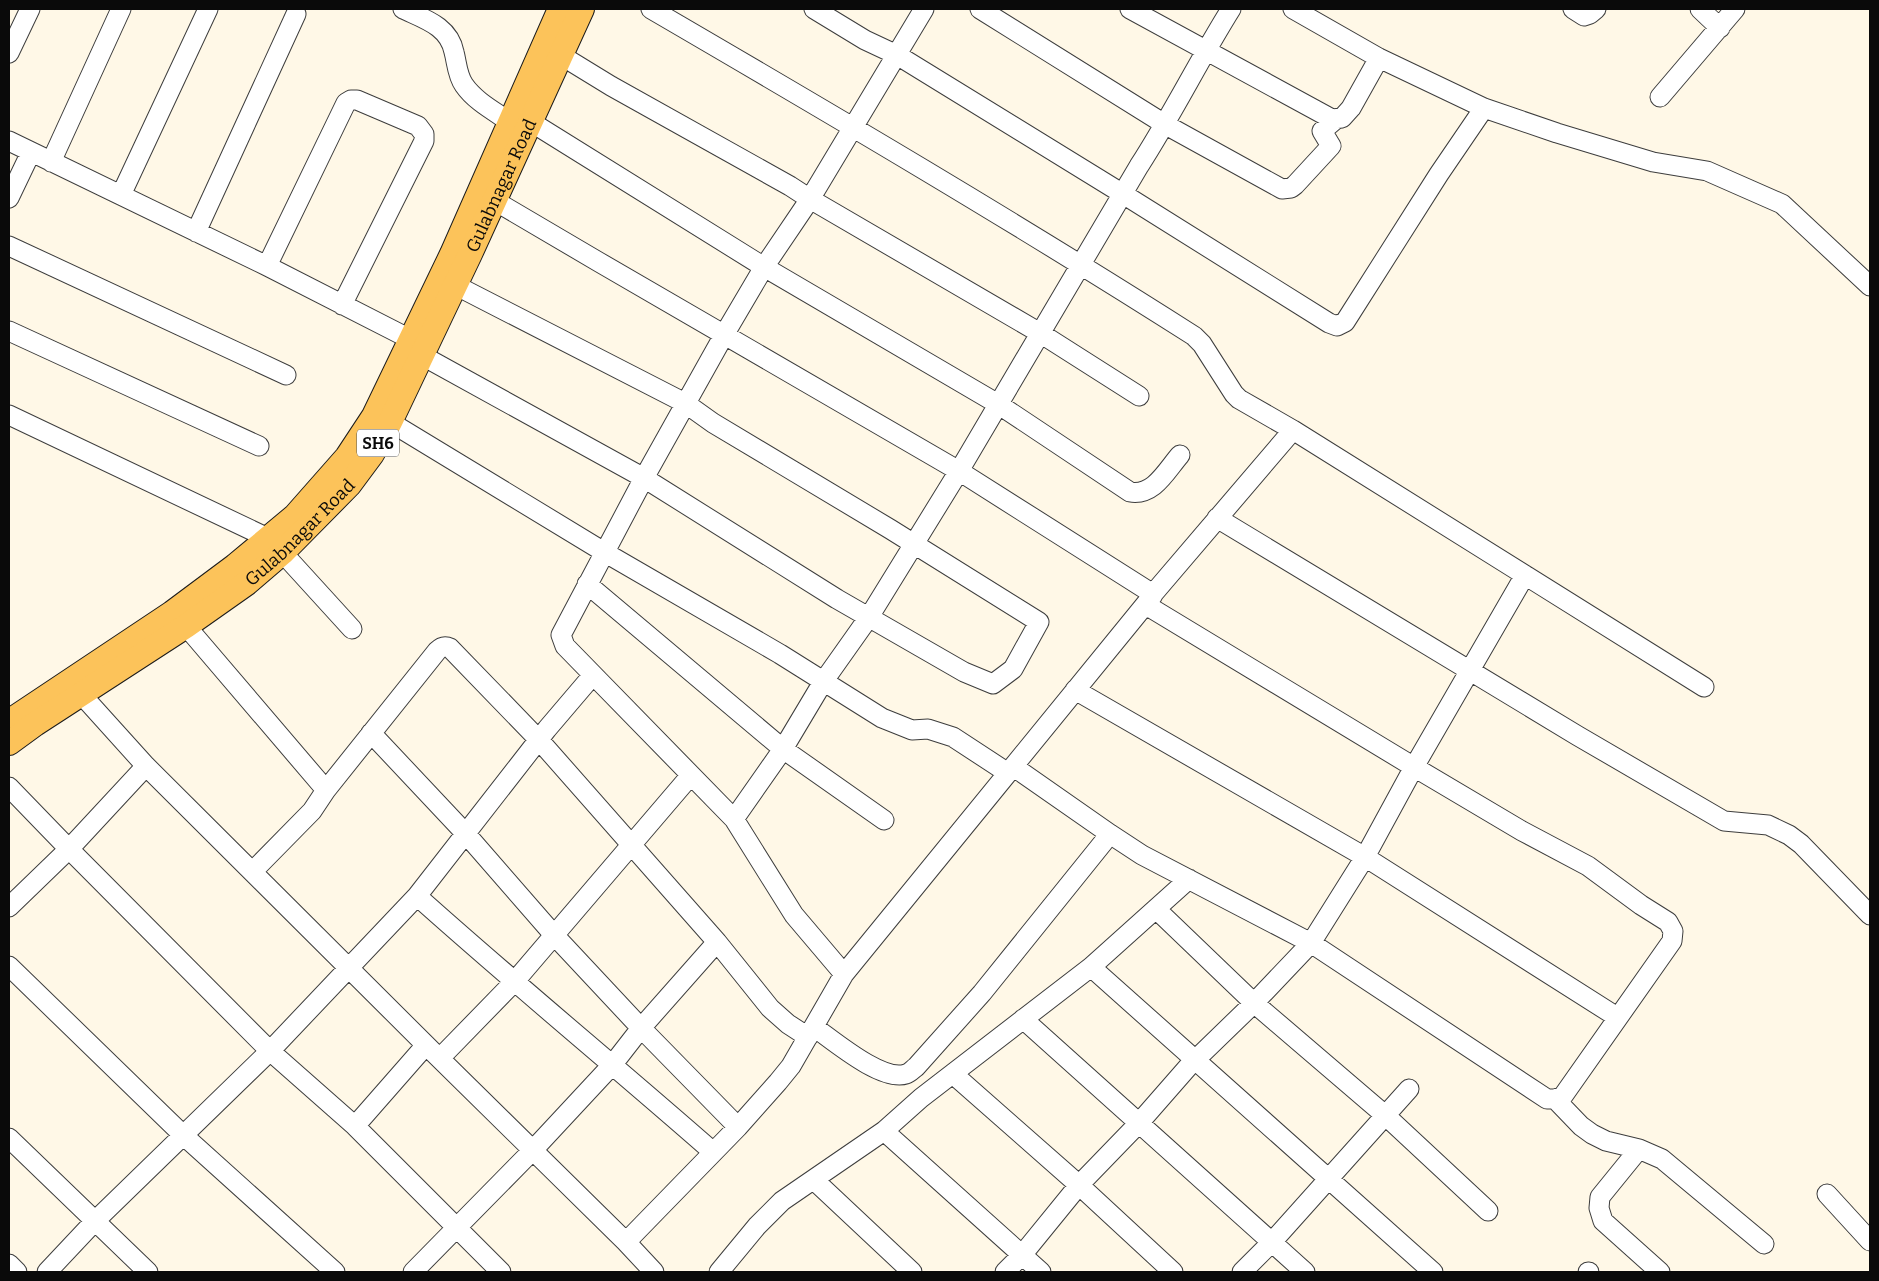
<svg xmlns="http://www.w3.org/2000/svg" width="1879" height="1281" font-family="Bitter,serif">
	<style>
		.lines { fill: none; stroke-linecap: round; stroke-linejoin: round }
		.minor-casing { stroke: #3d3d3d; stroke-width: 21 }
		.major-casing { stroke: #1b1b1b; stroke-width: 26 }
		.minor { stroke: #fff; stroke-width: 19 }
		.major { stroke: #fcc35a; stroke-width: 24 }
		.labels { text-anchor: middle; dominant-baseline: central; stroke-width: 5; stroke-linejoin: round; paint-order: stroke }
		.shield { fill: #fff; stroke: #545454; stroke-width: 1 }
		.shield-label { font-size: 16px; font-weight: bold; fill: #0a0a0a }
		.street-label { font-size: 18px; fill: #0a0a0a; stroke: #fff }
	</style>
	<rect width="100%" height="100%" fill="#fff8e7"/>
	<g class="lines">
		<defs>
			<path id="minor" d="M 403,9 C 424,19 449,26 454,52 C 457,63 457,75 464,85 C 475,101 494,111 510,122
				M 651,9 C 833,115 1015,222 1194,336 L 1202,344 L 1234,394 L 1239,399 L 1293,430
				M 814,9 L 865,40 L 897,55 L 1123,194 L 1329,323 L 1337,326 L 1345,322 L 1439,174 L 1484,108
				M 980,9 L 1166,125 L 1282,189 L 1291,188 L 1295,185 L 1331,146 L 1322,131 L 1336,119
				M 1130,9 L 1332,119 L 1342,118 L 1351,108 L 1379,58
				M 1231,9 C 1199,60 1172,115 1139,166 L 959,471 L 1153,594 L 1293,430 L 1704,687
				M 1293,9 L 1379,58 L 1484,108 L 1557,133 L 1653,162 L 1707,171 L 1782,204 L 1870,286
				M 1573,9 L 1584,16 L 1590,14 L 1596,9
				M 1700,9 L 1720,28
				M 9,53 L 30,9
				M 562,56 L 611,86 L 790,186 L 810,199 L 1040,333 L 1139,396
				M 1660,97 L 1735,9
				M 531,122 L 764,267 L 998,404 L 1130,492 C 1154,496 1166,471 1180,455
				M 9,141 L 267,266 L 410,339
				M 51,162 L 121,9
				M 121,195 L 208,9
				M 9,198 L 31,152
				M 495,201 C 649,292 804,381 959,471 L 869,617 L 823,682 L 783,749 L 734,819 L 565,646 L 561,635 L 644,478 L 724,335 L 764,267 L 810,199 L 924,9
				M 196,232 L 296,14
				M 9,246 L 286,375
				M 267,266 L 346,103 L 351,100 L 357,100 L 418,126 L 424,134 L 424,141 L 342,305
				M 9,331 L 259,446
				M 421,355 L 644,478 L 837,599 L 964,672 L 993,684 L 1013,669 L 1039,622 L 890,529 L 713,423 L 685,403 L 455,285
				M 9,415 L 270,539 L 352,629
				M 390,422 L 604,552 L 780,654 L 882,718 L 912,730 L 928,729 L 953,737 L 1008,773
				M 1217,518 L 1578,736 L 1724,821 L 1768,825 L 1789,835 L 1801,844 L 1870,915
				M 587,584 L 783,749 L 884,820
				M 186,626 L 326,790 L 437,651 C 441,647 444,645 450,648 L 539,740 L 717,942 L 770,1008 L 788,1024 L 808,1037
				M 1075,690 L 1365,857 L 1617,1017
				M 81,694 L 146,766 L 433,1052 L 626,1242 L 654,1272
				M 371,733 L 466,834 L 554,935 L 641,1028 L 738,1127
				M 1014,767 L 1110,834 L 1142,855 L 1311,943 L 1547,1099 L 1555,1099 L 1563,1096 L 1672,941 L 1673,931 L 1668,922 L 1641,905 L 1588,866 L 1522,831 L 1414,767 L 1146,605
				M 9,787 L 69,849 L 270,1051 L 355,1126 L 501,1272
				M 734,819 L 794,915 L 844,974
				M 253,871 L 312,811 L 326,790
				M 417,896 C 514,983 615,1066 713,1152
				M 9,907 L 69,849 L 146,766
				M 1156,909 L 1254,1003 L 1386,1116 L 1488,1211
				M 9,966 L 183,1135 L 335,1272
				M 1091,967 L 1433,1272
				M 1023,1019 L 1305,1272
				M 814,1027 C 834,1041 882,1082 906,1074 C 910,1073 913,1069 916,1067 L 982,993 L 1110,834
				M 440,1058 L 515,981 L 691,775
				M 953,1074 L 1079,1185 L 1173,1272
				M 1555,1099 L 1581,1126 L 1592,1134 L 1606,1141 L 1639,1149 L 1662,1159 L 1764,1244
				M 355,1126 L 426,1045
				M 884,1131 L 1041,1272
				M 9,1138 L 148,1272
				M 1639,1149 L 1600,1197 L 1599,1208 L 1603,1221 L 1660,1272
				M 814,1180 L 912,1272
				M 1827,1194 L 1870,1241
				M 626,1242 L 738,1127 L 778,1082 L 791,1066 L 844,974 L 1153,595
				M 9,1264 L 17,1272
				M 47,1272 L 94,1222 L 270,1051 L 417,896 L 547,729 L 593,675
				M 413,1272 L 533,1150 L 613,1064 L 641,1028 L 717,942
				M 719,1272 L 757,1226 L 782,1201 L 884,1131 L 921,1098 L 1091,967 L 1189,879
				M 1005,1272 L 1022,1255 L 1079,1185 L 1139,1123 L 1188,1067 L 1254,1003 L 1311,943 L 1365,857 L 1414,767 L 1525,575
				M 1242,1272 L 1272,1242 L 1409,1089
				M 1588,1272 L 1589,1272"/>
			<g id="major">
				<path d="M 16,717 L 172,613 L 235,566 L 295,516 L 347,457 L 374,416 L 452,254 L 560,9"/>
				<path id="s1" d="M 9,743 L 35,724 L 186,626 L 247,583 L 282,553 L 349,485 L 372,454 L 390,422 L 470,254 L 582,9"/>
			</g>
		</defs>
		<use href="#minor" class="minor-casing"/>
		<use href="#major" class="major-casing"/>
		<use href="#minor" class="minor"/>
		<use href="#major" class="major"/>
	</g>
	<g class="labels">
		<rect class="shield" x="357" y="429.5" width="42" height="27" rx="4"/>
		<g class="shield-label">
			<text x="378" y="443">SH6</text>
		</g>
		<g class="street-label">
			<text stroke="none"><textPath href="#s1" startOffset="765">Gulabnagar Road</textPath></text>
			<text stroke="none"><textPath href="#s1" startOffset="360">Gulabnagar Road</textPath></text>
		</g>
	</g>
	<rect width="1879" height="1281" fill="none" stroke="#0a0a0a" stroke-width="20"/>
</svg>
